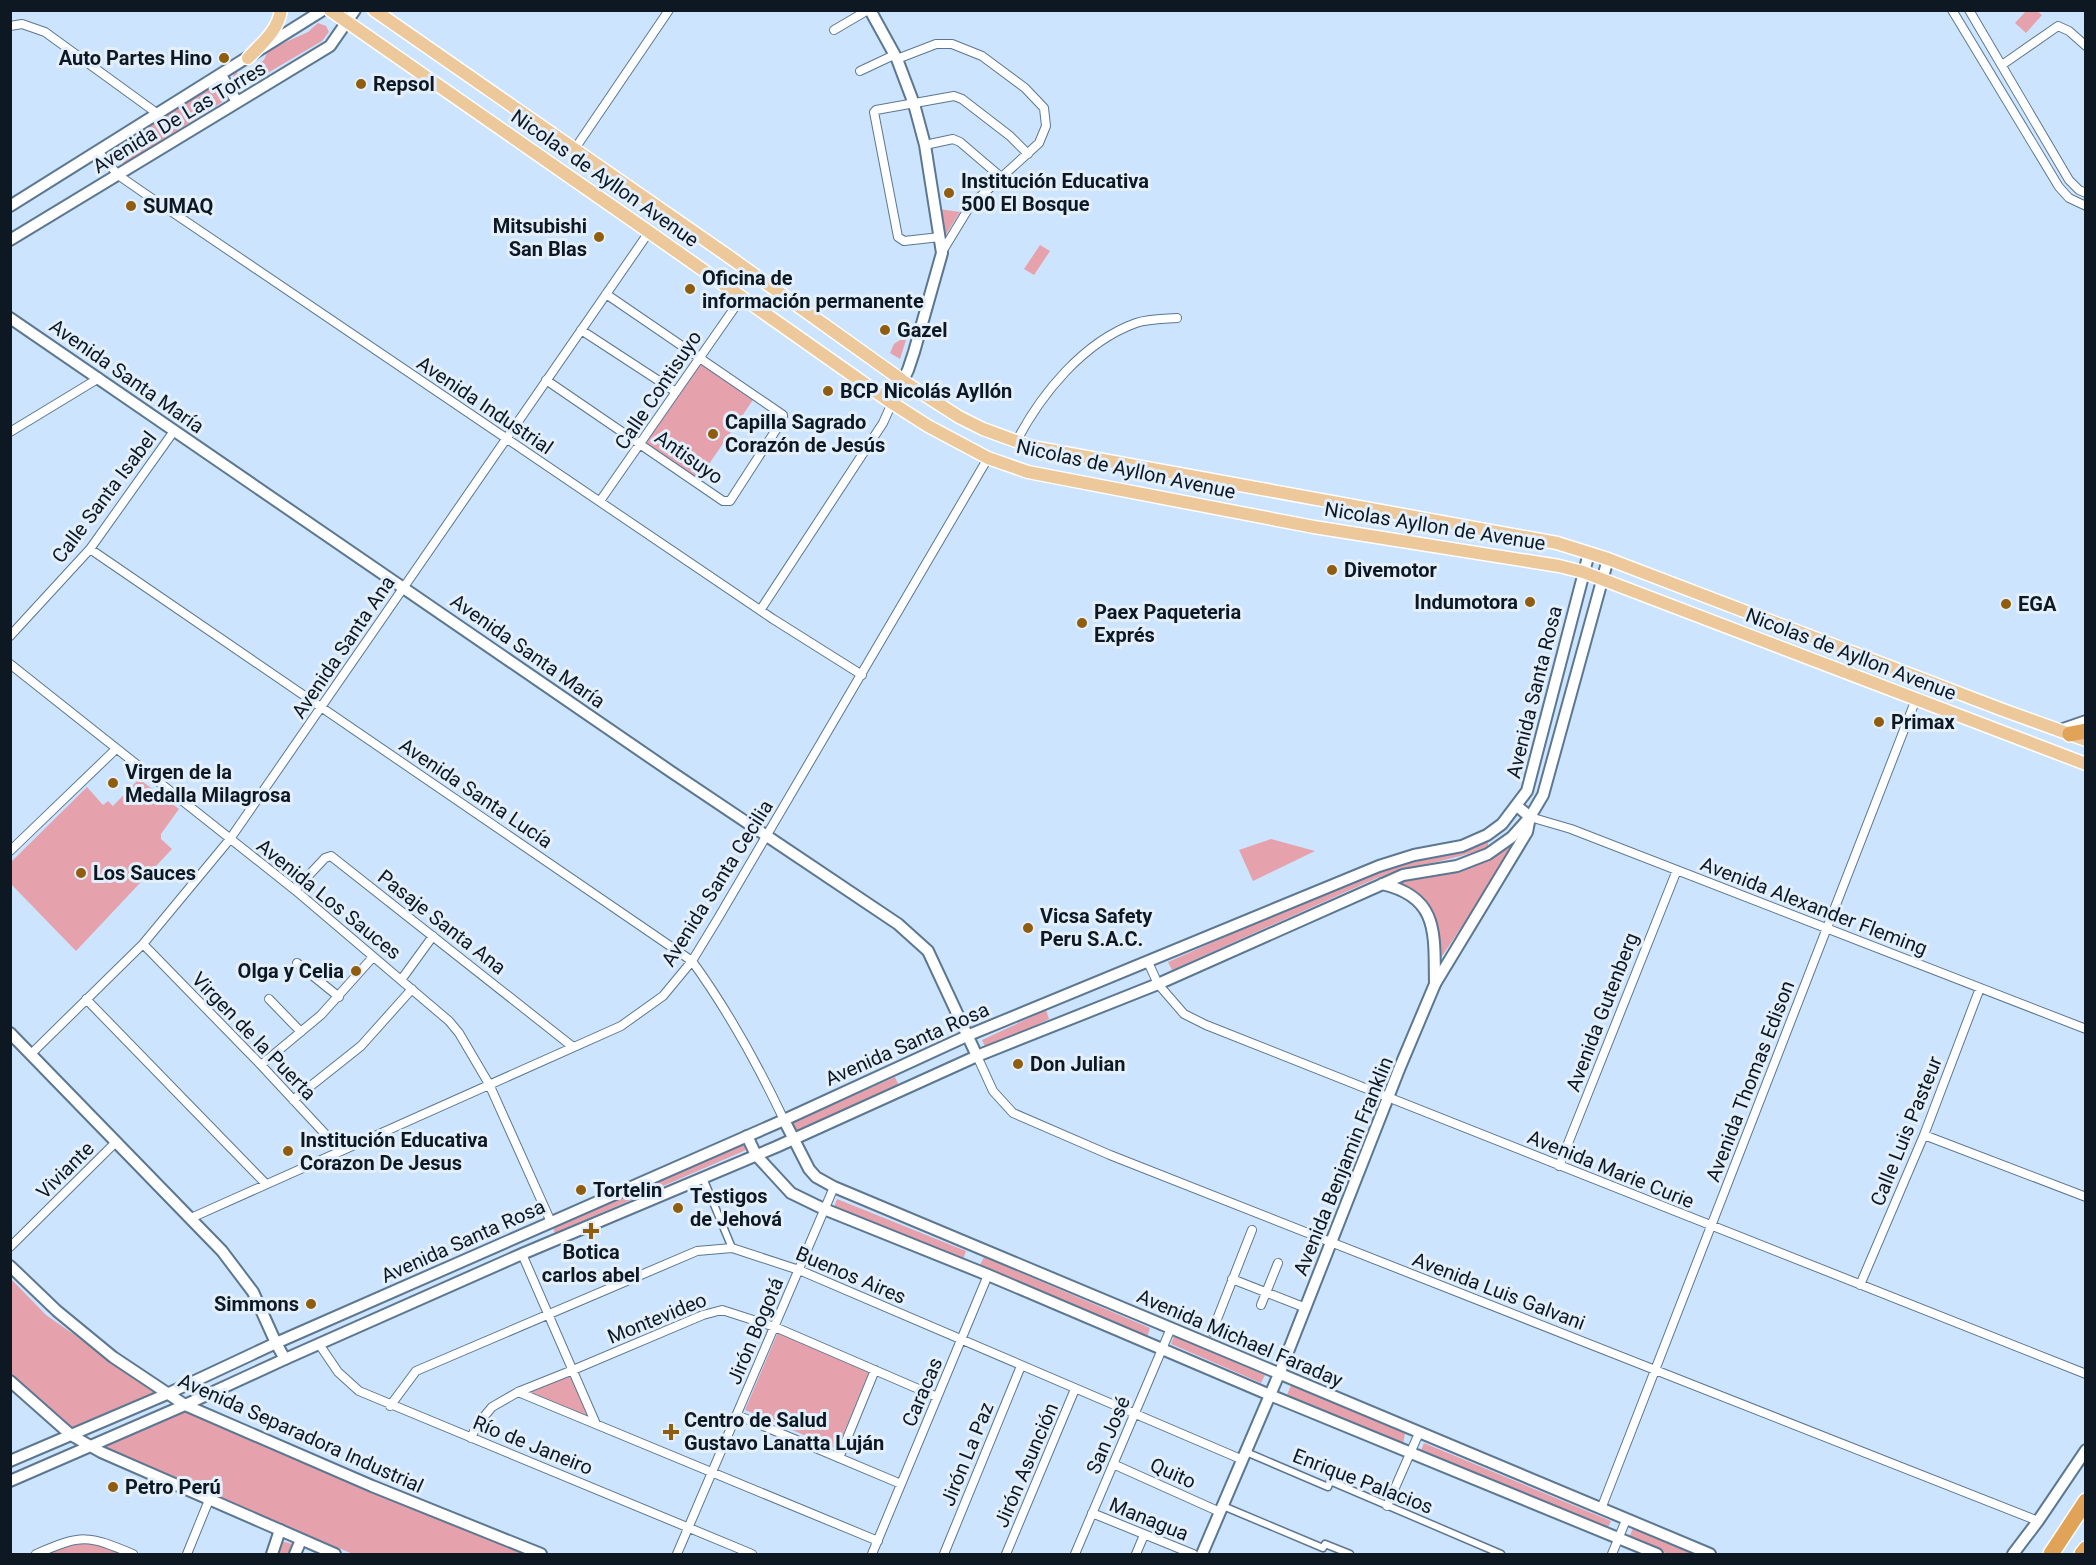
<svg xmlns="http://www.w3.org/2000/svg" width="2096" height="1565" font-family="Roboto,sans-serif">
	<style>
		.green { fill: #e6a2ac }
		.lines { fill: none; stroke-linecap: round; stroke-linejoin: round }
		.pedestrian-casing { stroke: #5c7792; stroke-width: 9 }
		.minor-casing { stroke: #5c7792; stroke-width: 10 }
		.tertiary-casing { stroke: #5c7792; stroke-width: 14 }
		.secondary-casing { stroke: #5c7792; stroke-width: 14 }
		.primary-casing { stroke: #fff; stroke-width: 15 }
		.motorway-casing { stroke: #fff; stroke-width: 18 }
		.pedestrian { stroke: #fff; stroke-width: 6 }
		.minor { stroke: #fff; stroke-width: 8 }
		.tertiary { stroke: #fff; stroke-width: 10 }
		.secondary { stroke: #fff; stroke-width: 10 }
		.primary { stroke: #ecc89b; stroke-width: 12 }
		.motorway { stroke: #e0a358; stroke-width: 15 }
		.poi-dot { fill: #905c0d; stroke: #e4effc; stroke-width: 2 }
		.labels { text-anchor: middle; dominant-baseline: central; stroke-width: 6; stroke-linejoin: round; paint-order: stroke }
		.poi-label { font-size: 20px; font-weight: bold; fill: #0d1822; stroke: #e4effc; text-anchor: start }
		.street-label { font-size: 20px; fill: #0d1822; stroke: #e4effc }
	</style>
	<rect width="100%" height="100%" fill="#cce4fd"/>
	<path class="green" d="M 2026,11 L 2037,11 L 2042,15 L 2026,33 L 2015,23 Z
		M 318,23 L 326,26 L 329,32 L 322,41 L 244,87 C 233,88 231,78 235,70 L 239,76 L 264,60 L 268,50 L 308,32 Z
		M 214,85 C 221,87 226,94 224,101 L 125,163 L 123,163 C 116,159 110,153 114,145 Z
		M 939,209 L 960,212 L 942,241 Z
		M 1040,245 L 1050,251 L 1034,275 L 1024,269 Z
		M 900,340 L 906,340 L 900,359 L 890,353 L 894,344 Z
		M 700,360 L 755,397 L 698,480 L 644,442 Z
		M 139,779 L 179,809 L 161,834 L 161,839 L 172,849 L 76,951 L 11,884 L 11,862 L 87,787 L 103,805 L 108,801 L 113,806 Z
		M 1520,832 L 1511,853 L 1438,962 L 1432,913 L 1386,884 L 1458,869 Z
		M 1271,839 L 1315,851 L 1253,881 L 1239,850 Z
		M 1488,840 L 1488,848 C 1451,860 1414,866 1377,878 L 1172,970 L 1168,962 L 1392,863 L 1459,852 Z
		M 1046,1010 L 1049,1019 L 986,1049 L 982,1040 Z
		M 895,1077 L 900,1088 L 796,1133 L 792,1123 Z
		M 744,1144 L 746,1150 L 555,1233 L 553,1228 Z
		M 837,1199 L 966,1251 L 963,1260 L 834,1207 Z
		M 984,1257 L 1150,1328 L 1147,1337 L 979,1267 Z
		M 10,1278 L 46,1315 L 158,1393 L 71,1428 L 11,1375 Z
		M 778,1332 L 869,1372 L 837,1449 L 745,1410 Z
		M 1174,1336 L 1265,1375 L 1261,1383 L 1171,1344 Z
		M 571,1375 L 590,1420 L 525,1394 Z
		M 1291,1385 L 1405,1433 L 1403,1445 L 1287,1395 Z
		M 184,1409 L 533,1554 L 353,1554 L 100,1448 Z
		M 1424,1443 L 1611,1521 L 1607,1530 L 1420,1453 Z
		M 1633,1528 L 1695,1554 L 1668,1554 L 1629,1538 Z
		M 281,1541 L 293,1544 L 288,1554 L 276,1554 Z
		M 94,1543 L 122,1554 L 45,1554 L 67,1545 Z"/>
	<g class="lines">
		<defs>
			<path id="pedestrian" d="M 703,1178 L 732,1248
				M 1246,1452 L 1328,1487 L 1330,1481 L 1501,1554
				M 1223,1506 L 1323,1548 L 1325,1544 L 1350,1554"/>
			<path id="minor" d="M 1952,10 L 2059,187 L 2069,198 L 2086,206
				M 1969,10 L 2069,180 L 2079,190 L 2086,193
				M 10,26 L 22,24 L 45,32 L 158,114
				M 834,30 L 868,10
				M 897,59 L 936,44 L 952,44 L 982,56 L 1025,88 L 1044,108 L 1046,126 L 1039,143 L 970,206 L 942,252
				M 2002,65 L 2058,26 L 2069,31 L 2086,46
				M 860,71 L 894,55
				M 925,145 L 953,139 L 960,142 L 1001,177
				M 574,150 L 669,10
				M 98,151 L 118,175 L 144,193 L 773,619 L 862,675
				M 940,237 L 904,241 L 898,237 L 874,112 L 876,110 L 954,96 L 962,99 L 1010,136 L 1028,154
				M 581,330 L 676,392
				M 546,380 L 723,501 L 730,501 L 783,419 L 783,415 L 606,294
				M 10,432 L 99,378
				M 1016,442 C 1041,394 1083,342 1136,323 C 1148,319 1164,319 1177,318
				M 600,501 L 742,297
				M 90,549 L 692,961 C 729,1012 757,1063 784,1120
				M 761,609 L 883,423 L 892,403
				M 10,636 L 90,549 L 174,431
				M 10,664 L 295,890 L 449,1021 L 459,1033 L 489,1084 L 551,1222
				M 1530,817 L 1571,829 L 2086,1029
				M 10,851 L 116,749
				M 295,890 L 325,858 L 331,856 L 573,1047
				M 143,944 L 261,1065 L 341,1151
				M 1148,962 L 1158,984 L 1184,1014 L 1206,1025 L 2086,1374
				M 297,963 L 339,997
				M 401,980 L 433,936
				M 86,999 L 266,1184
				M 269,999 L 301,1032
				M 31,1054 L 143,944 L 230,839 L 649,232
				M 977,1056 L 993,1091 L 1013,1113 L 1110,1155 L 2038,1521
				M 261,1065 L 321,1015 L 373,957
				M 293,1100 L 361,1046 L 412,989
				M 1924,1135 L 2086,1197
				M 1559,1166 L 1677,870
				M 191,1218 L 621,1026 L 663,996 L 692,961 L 717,920 L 988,458
				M 10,1247 L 116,1142
				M 522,1254 L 596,1424
				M 1232,1279 L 1306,1308
				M 1860,1285 L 1924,1135 L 1980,988
				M 1261,1305 L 1278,1263
				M 1212,1332 L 1252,1230
				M 319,1344 L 338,1372 L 359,1391 L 752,1554
				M 518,1392 L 878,1541
				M 390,1406 L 416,1371 L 697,1251 L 732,1248 L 799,1270 L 1243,1460
				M 737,1415 L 901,1484
				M 471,1438 L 477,1425 L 492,1407 L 518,1392 L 573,1370 L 703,1315 L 722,1310 L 775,1327 L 937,1397
				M 839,1458 L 875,1370
				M 1113,1464 L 1220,1512
				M 1387,1506 L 1419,1433
				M 1601,1509 L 1916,699
				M 1092,1513 L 1193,1554
				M 36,1554 C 83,1534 87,1535 133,1554
				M 187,1554 L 209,1500
				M 677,1554 L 834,1187
				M 872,1554 L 988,1275
				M 944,1554 L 1021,1366
				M 1006,1554 L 1075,1389
				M 1075,1554 L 1171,1328
				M 1136,1554 L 1144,1535
				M 1612,1554 L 1626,1520"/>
			<path id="tertiary" d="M 870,10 L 897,59 L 914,104 L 925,145 L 942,253 L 914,352 L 908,370 L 892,403
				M 10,318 L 670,771 L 898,924 L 928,951 L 977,1056
				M 2063,729 L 2086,721
				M 10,1033 L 222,1251 L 253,1292 L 276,1343 L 285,1359
				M 784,1120 L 809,1169 L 816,1177 L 834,1187 L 1710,1554
				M 747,1136 L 756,1155 L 791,1193 L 824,1209 L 988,1275 L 1270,1395 L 1657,1554
				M 272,1554 L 280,1530
				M 295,1554 L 301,1540
				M 1202,1554 L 1282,1367 L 1400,1067 L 1435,984 L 1527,832 L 1530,817 L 1517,806
				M 2013,1554 L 2038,1521 L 2086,1450"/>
			<path id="secondary" d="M 221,75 L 237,102
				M 10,206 L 323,10
				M 10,240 L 330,46 L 355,10
				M 1382,884 C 1440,897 1434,935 1435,984
				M 10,1266 L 57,1311 L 113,1357 L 185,1405 L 372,1486 L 541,1554
				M 10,1381 L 71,1435 L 101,1452 L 335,1554
				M 10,1461 L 167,1394 L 276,1343 L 784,1120 L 969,1035 L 1379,866 L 1414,855 L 1462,846 L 1487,835 L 1502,824 L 1527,791 L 1589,553
				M 10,1481 L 185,1405 L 285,1359 L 522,1254 L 776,1147 L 977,1056 L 1158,984 L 1403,875 L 1457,866 L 1488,854 L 1512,837 L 1530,817 L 1543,795 L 1608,559"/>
			<path id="primary" d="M 330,10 L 649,232 L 892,403 L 928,426 L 988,458 L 1028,472 L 1314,527 L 1559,566 L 1583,572 L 2086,764
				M 374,10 L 731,258 L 903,381 L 959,417 L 983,429 L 1032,447 L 1557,543 L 1608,559 L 2003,710 L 2086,740
				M 248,58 C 262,43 278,31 281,10"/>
			<path id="motorway" d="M 2070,734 L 2086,731
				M 2051,1554 L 2086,1501
				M 2082,1554 L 2086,1549"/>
		</defs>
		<use href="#pedestrian" class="pedestrian-casing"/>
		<use href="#minor" class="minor-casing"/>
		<use href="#tertiary" class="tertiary-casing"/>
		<use href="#secondary" class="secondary-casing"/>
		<use href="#primary" class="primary-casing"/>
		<use href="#motorway" class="motorway-casing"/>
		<use href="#pedestrian" class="pedestrian"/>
		<use href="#minor" class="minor"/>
		<use href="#tertiary" class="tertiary"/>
		<use href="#secondary" class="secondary"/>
		<use href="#primary" class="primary"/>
		<use href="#motorway" class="motorway"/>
	</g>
	<g class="poi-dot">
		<circle cx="224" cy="58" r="6"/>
		<circle cx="361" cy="84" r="6"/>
		<circle cx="949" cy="193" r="6"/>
		<circle cx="131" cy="206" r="6"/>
		<circle cx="599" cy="237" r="6"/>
		<circle cx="690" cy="289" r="6"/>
		<circle cx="885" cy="330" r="6"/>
		<circle cx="828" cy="391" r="6"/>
		<circle cx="713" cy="434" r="6"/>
		<circle cx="1332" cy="570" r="6"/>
		<circle cx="1530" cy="602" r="6"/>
		<circle cx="2006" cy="604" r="6"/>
		<circle cx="1082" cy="623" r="6"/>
		<circle cx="1879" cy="722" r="6"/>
		<circle cx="113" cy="783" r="6"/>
		<circle cx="81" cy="873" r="6"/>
		<circle cx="1028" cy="928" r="6"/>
		<circle cx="356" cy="971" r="6"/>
		<circle cx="1018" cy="1064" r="6"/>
		<circle cx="288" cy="1151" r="6"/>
		<circle cx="581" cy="1190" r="6"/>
		<circle cx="678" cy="1208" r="6"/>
		<path d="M588 1222h6v6h6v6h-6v6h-6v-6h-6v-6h6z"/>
		<circle cx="311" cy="1304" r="6"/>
		<path d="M668 1423h6v6h6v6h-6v6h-6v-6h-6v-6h6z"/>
		<circle cx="113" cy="1487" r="6"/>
	</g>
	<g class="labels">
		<g class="poi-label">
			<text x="212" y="58" text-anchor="end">Auto Partes Hino</text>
			<text x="373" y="84">Repsol</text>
			<text x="961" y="181">Institución Educativa<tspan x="961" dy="23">500 El Bosque</tspan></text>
			<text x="143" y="206">SUMAQ</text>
			<text x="587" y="226" text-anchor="end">Mitsubishi<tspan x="587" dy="23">San Blas</tspan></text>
			<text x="702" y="278">Oficina de<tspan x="702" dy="23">información permanente</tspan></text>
			<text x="897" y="330">Gazel</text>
			<text x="840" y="391">BCP Nicolás Ayllón</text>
			<text x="725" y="422">Capilla Sagrado<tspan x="725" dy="23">Corazón de Jesús</tspan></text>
			<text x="1344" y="570">Divemotor</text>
			<text x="1518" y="602" text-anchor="end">Indumotora</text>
			<text x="2018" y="604">EGA</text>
			<text x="1094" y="612">Paex Paqueteria<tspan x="1094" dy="23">Exprés</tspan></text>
			<text x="1891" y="722">Primax</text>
			<text x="125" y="772">Virgen de la<tspan x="125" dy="23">Medalla Milagrosa</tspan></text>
			<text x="93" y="873">Los Sauces</text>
			<text x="1040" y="916">Vicsa Safety<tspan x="1040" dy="23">Peru S.A.C.</tspan></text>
			<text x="344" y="971" text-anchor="end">Olga y Celia</text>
			<text x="1030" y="1064">Don Julian</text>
			<text x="300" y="1140">Institución Educativa<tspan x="300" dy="23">Corazon De Jesus</tspan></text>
			<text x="593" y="1190">Tortelin</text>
			<text x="690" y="1196">Testigos<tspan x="690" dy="23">de Jehová</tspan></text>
			<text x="591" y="1252" text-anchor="middle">Botica<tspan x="591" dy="23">carlos abel</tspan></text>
			<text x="299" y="1304" text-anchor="end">Simmons</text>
			<text x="684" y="1420">Centro de Salud<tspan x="684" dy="23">Gustavo Lanatta Luján</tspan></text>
			<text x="125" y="1487">Petro Perú</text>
		</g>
		<g class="street-label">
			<text transform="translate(179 117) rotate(-31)">Avenida De Las Torres</text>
			<text transform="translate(605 178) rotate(35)">Nicolas de Ayllon Avenue</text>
			<text transform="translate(127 376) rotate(35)">Avenida Santa María</text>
			<text transform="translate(658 390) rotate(-56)">Calle Contisuyo</text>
			<text transform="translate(485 405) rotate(34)">Avenida Industrial</text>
			<text transform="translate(689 457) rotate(35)">Antisuyo</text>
			<text transform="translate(1126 469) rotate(12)">Nicolas de Ayllon Avenue</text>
			<text transform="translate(104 497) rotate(-53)">Calle Santa Isabel</text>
			<text transform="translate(1435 526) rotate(9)">Nicolas Ayllon de Avenue</text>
			<text transform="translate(343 647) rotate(-56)">Avenida Santa Ana</text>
			<text transform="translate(528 651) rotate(35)">Avenida Santa María</text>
			<text transform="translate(1851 654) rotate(21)">Nicolas de Ayllon Avenue</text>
			<text transform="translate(1534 692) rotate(-76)">Avenida Santa Rosa</text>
			<text transform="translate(476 793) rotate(34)">Avenida Santa Lucía</text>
			<text transform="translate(717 883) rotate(-58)">Avenida Santa Cecilia</text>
			<text transform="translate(329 899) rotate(39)">Avenida Los Sauces</text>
			<text transform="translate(1814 906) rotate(21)">Avenida Alexander Fleming</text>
			<text transform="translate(442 922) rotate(38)">Pasaje Santa Ana</text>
			<text transform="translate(1602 1012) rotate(-69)">Avenida Gutenberg</text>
			<text transform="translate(254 1036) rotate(46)">Virgen de la Puerta</text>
			<text transform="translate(907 1044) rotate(-24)">Avenida Santa Rosa</text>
			<text transform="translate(1750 1081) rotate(-69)">Avenida Thomas Edison</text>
			<text transform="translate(1906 1131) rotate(-68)">Calle Luis Pasteur</text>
			<text transform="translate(1343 1166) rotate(-68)">Avenida Benjamin Franklin</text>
			<text transform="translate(1611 1169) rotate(22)">Avenida Marie Curie</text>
			<text transform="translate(65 1170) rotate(-45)">Viviante</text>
			<text transform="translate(463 1241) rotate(-24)">Avenida Santa Rosa</text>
			<text transform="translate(851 1275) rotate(23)">Buenos Aires</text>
			<text transform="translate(1499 1291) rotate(21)">Avenida Luis Galvani</text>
			<text transform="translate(657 1318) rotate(-22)">Montevideo</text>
			<text transform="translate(755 1331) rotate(-67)">Jirón Bogotá</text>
			<text transform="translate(1240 1338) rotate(23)">Avenida Michael Faraday</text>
			<text transform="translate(922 1392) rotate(-67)">Caracas</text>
			<text transform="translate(301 1433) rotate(24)">Avenida Separadora Industrial</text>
			<text transform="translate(1108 1435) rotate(-67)">San José</text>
			<text transform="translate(533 1445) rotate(22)">Río de Janeiro</text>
			<text transform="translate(967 1454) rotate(-68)">Jirón La Paz</text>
			<text transform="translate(1026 1465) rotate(-67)">Jirón Asunción</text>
			<text transform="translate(1173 1473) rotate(24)">Quito</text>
			<text transform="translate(1363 1481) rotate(21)">Enrique Palacios</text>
			<text transform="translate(1149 1519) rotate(22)">Managua</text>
		</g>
	</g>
	<rect width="2096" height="1565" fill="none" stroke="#0d1822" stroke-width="24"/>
</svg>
